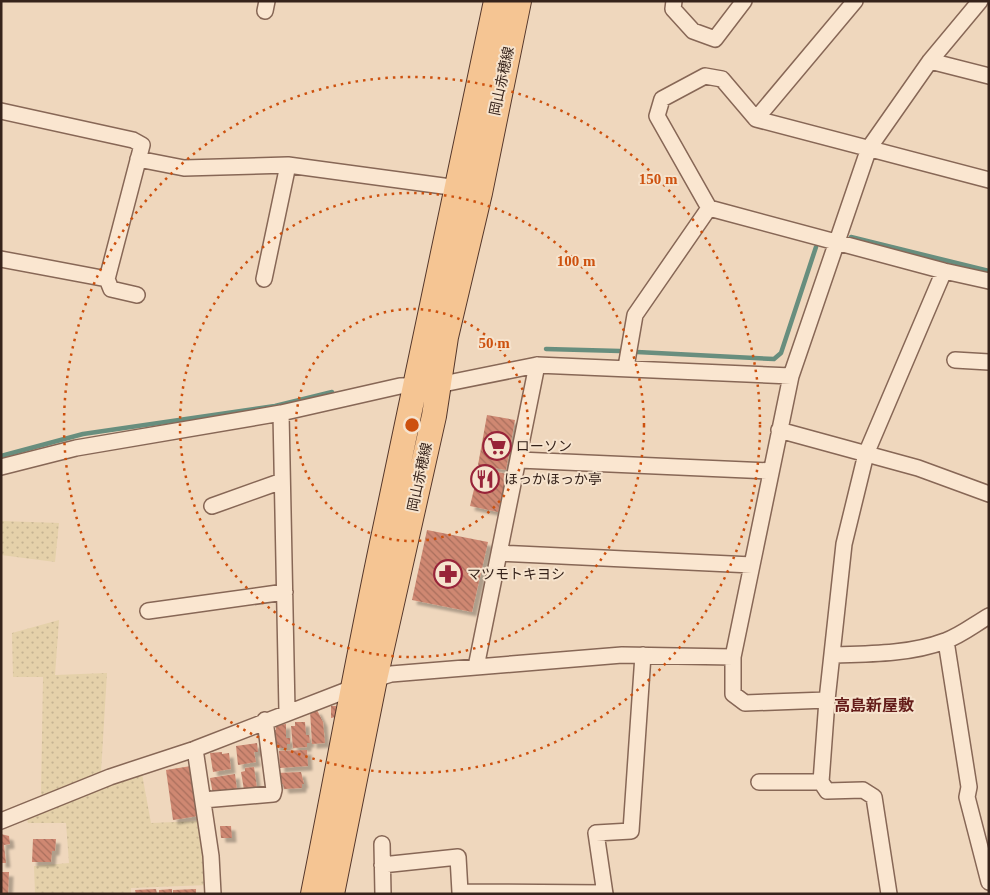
<svg xmlns="http://www.w3.org/2000/svg" width="990" height="895" font-family="'Times New Roman','Noto Sans JP',serif">
	<style>
		.farmland { fill: url(#farmland-dots) }
		.lines { fill: none; stroke-linecap: round; stroke-linejoin: round }
		.stream { stroke: #688e7e; stroke-width: 4.5 }
		.building { fill: url(#building-back-hatch); filter: url(#shadow) }
		.minor-casing { stroke: #876756; stroke-width: 18 }
		.primary-casing { stroke: #55372b; stroke-width: 26 }
		.minor { stroke: #fae6d0; stroke-width: 15 }
		.primary { stroke: #f5c593; stroke-width: 24 }
		.ring { fill: none; stroke: #cd510e; stroke-width: 2.5; stroke-dasharray: 2.5 5 }
		.labels { text-anchor: middle; dominant-baseline: central; stroke-width: 4; stroke-linejoin: round; paint-order: stroke }
		.street-label { font-size: 14px; fill: #36231b; stroke: #f6e3cd }
		.poi-label { font-size: 14px; fill: #36231b; stroke: #f6e3cd; text-anchor: start }
		.quarter-label { font-size: 16px; font-weight: bold; fill: #641c19; stroke: #f6e3cd }
		.centre { fill: #cd510e; stroke: #f6e3cd; stroke-width: 2.5 }
		.ring-label { font-size: 15px; text-anchor: middle; font-weight: bold; fill: #cd510e; stroke: #f6e3cd; stroke-width: 4; stroke-linejoin: round; paint-order: stroke }
	</style>
	<defs>
		<pattern id="farmland-dots" width="8" height="8" patternUnits="userSpaceOnUse" patternTransform="scale(1.25)"><rect width="8" height="8" fill="#e5d1aa"/><path d="M2 2h.1M6 6h.1" fill="none" stroke="#c5b392" stroke-width="1.8" stroke-linecap="round"/></pattern>
		<pattern id="building-back-hatch" width="6" height="6" patternUnits="userSpaceOnUse" patternTransform="scale(1.25)"><rect width="6" height="6" fill="#cf8872"/><path d="M-1 5l2 2M0 0l6 6M5-1l2 2" fill="none" stroke="#a96f5d"/></pattern>
		<filter id="shadow"><feDropShadow dx="4.5" dy="4.5" stdDeviation="1" flood-color="#0004"/></filter>
	</defs>
	<rect width="100%" height="100%" fill="#efd7bd"/>
	<path class="farmland" d="M 1,521 L 59,523 L 55,562 L 1,555 Z
		M 59,620 L 55,675 L 107,673 L 101,772 L 41,797 L 43,677 L 13,677 L 12,633 Z
		M 142,774 L 151,823 L 198,821 L 200,838 L 205,843 L 208,885 L 131,888 L 131,894 L 35,894 L 34,866 L 69,863 L 66,823 L 28,823 L 26,817 Z"/>
	<g class="lines">
		<path class="stream" d="M 851,237 L 989,271
			M 546,349 L 620,351
			M 637,352 L 774,359 L 781,353 L 816,247
			M 1,456 L 83,434 L 275,406 L 332,392"/>
	</g>
	<path class="building" d="M 487,415 L 515,420 L 506,470 L 478,465 Z
		M 479,468 L 507,474 L 498,512 L 470,506 Z
		M 427,530 L 488,542 L 472,612 L 412,600 Z
		M 331,706 L 336,706 L 336,717 L 331,718 Z
		M 317,710 L 323,722 L 325,743 L 312,744 L 310,711 Z
		M 295,722 L 305,722 L 306,735 L 309,735 L 310,743 L 307,743 L 307,747 L 293,748 L 291,726 L 295,726 Z
		M 286,724 L 286,738 L 290,738 L 290,744 L 287,744 L 287,748 L 275,748 L 274,730 L 276,730 L 276,725 Z
		M 257,743 L 258,752 L 254,752 L 256,762 L 238,765 L 236,746 Z
		M 307,750 L 308,766 L 280,768 L 279,751 Z
		M 222,752 L 222,754 L 229,753 L 231,769 L 213,772 L 210,753 Z
		M 191,766 L 198,816 L 173,820 L 166,770 Z
		M 254,767 L 257,789 L 244,790 L 241,772 L 245,771 L 245,768 Z
		M 301,772 L 304,784 L 302,784 L 302,788 L 284,789 L 283,784 L 277,784 L 276,773 Z
		M 235,774 L 237,790 L 213,794 L 210,778 Z
		M 220,826 L 231,826 L 232,838 L 221,838 Z
		M 1,834 L 9,836 L 10,844 L 4,845 L 6,863 L 1,863 Z
		M 33,839 L 56,839 L 55,851 L 52,851 L 51,862 L 32,862 Z
		M 1,872 L 9,872 L 8,894 L 1,894 Z
		M 156,889 L 157,894 L 136,894 L 135,890 Z
		M 172,889 L 172,894 L 159,894 L 159,890 Z
		M 196,889 L 196,894 L 173,894 L 173,890 Z"/>
	<g class="lines">
		<defs>
			<path id="minor" d="M 674,1 L 673,9 L 693,31 L 715,39 L 744,1
				M 265,11 L 267,1
				M 930,61 L 989,76
				M 1,111 L 133,140 L 142,145 L 107,279 L 111,289 L 137,295
				M 756,119 L 855,1
				M 138,159 L 184,168 L 288,165 L 458,188
				M 709,208 L 944,271 L 989,281
				M 1,259 L 107,279
				M 264,279 L 288,165
				M 955,360 L 989,362
				M 626,367 L 635,315 L 709,208 L 657,116 L 662,99 L 705,76 L 722,79 L 756,119 L 989,180
				M 281,413 L 287,711
				M 779,430 L 918,468 L 989,494
				M 519,460 L 771,471
				M 1,467 L 76,448 L 281,413 L 400,386 L 438,385 L 537,365 L 791,376
				M 212,506 L 282,481
				M 499,553 L 752,565
				M 148,611 L 285,592
				M 946,641 L 969,787 L 967,797 L 989,882
				M 833,655 C 870,654 911,654 945,641 C 960,636 975,624 989,616
				M 476,667 L 537,365
				M 375,679 L 391,674 L 622,655 L 733,657
				M 827,700 L 745,703 L 733,694 L 733,657 L 791,376 L 869,148 L 930,61 L 980,1
				M 195,749 L 211,856 L 213,894
				M 759,782 L 821,782 L 827,791 L 863,790 L 874,797 L 889,894
				M 821,782 L 827,700 L 844,544 L 866,454 L 944,271
				M 203,800 L 273,794 L 274,790 L 265,720
				M 1,821 L 110,777 L 195,749 L 355,687
				M 382,844 L 383,894
				M 382,865 L 458,857 L 460,892 L 605,893
				M 605,894 L 596,833 L 631,831 L 643,655"/>
			<path id="primary" d="M 313,894 C 336,779 357,663 381,548 C 420,366 459,184 496,1
				M 332,894 L 375,679 L 434,416 L 446,337 L 480,193 L 519,1"/>
		</defs>
		<use href="#minor" class="minor-casing"/>
		<use href="#primary" class="primary-casing"/>
		<use href="#minor" class="minor"/>
		<use href="#primary" class="primary"/>
	</g>
	<g class="ring">
		<circle cx="412" cy="425" r="116"/>
		<circle cx="412" cy="425" r="232"/>
		<circle cx="412" cy="425" r="348"/>
	</g>
	<defs>
		<symbol id="supermarket-ring" viewBox="-11 -11 22 22"><circle r="9.5" fill="#f6e3cd" stroke="#982439" stroke-width="1.5"/><path d="M-6-5.5h2.5l.6 2H6L4.5 2H-2.5L-4.4-4H-6ZM-1.5 3.2a1.3 1.3 0 1 0 .1 0ZM3 3.2a1.3 1.3 0 1 0 .1 0Z" fill="#982439"/></symbol>
		<symbol id="restaurant-ring" viewBox="-11 -11 22 22"><circle r="9.5" fill="#f6e3cd" stroke="#982439" stroke-width="1.5"/><path d="M-5-6h1v4h1v-4h1v4h1v-4h1v5L-1.5 .5V6h-2V.5L-5-1ZM5-6V6H3V1.5H1.5Q1.5-4 5-6Z" fill="#982439"/></symbol>
		<symbol id="pharmacy-ring" viewBox="-11 -11 22 22"><circle r="9.5" fill="#f6e3cd" stroke="#982439" stroke-width="1.5"/><path d="M-2-6h4v4h4v4h-4v4h-4v-4h-4v-4h4Z" fill="#982439"/></symbol>
	</defs>
	<g fill-rule="evenodd">
		<use href="#supermarket-ring" x="481" y="430" width="32" height="32"/>
		<use href="#restaurant-ring" x="469" y="463" width="32" height="32"/>
		<use href="#pharmacy-ring" x="432" y="558" width="32" height="32"/>
	</g>
	<g class="labels">
		<g class="street-label">
			<text transform="translate(502 81) rotate(-78)">岡山赤穂線</text>
			<text transform="translate(420 477) rotate(-78)">岡山赤穂線</text>
		</g>
		<g class="poi-label">
			<text x="516" y="446">ローソン</text>
			<text x="504" y="479">ほっかほっか亭</text>
			<text x="467" y="574">マツモトキヨシ</text>
		</g>
		<g class="quarter-label">
			<text x="874" y="705">高島新屋敷</text>
		</g>
	</g>
	<circle cx="412" cy="425" r="8" class="centre"/>
	<g class="ring-label">
		<text x="658" y="184">150 m</text>
		<text x="576" y="266">100 m</text>
		<text x="494" y="348">50 m</text>
	</g>
	<rect width="990" height="895" fill="none" stroke="#36231b" stroke-width="5"/>
</svg>
